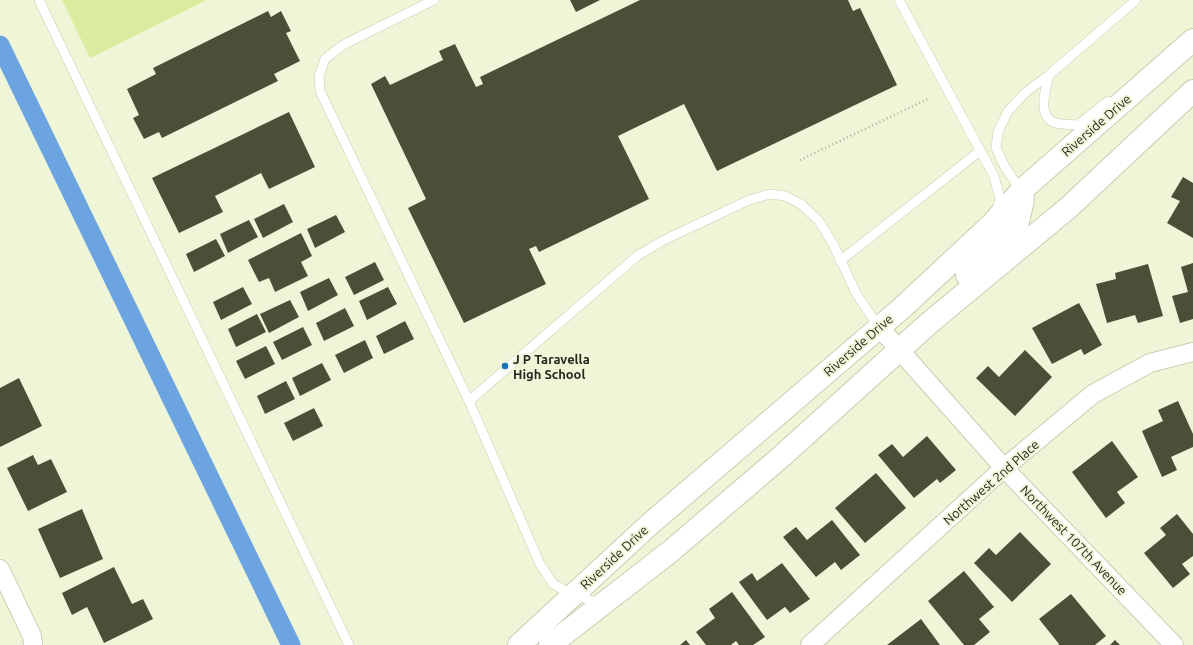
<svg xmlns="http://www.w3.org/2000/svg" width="1193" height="645" font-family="Ubuntu,sans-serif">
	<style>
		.pitch { fill: #dcec9f }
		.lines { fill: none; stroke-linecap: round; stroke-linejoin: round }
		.canal { stroke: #6ba4e0; stroke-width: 19 }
		.building { fill: #4a5037 }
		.lane-casing { stroke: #c7ceb1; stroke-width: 10 }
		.street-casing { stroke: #c7ceb1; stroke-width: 20 }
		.secondary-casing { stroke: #c7ceb1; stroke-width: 24 }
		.path { stroke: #adb39b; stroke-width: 2.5; stroke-dasharray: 1 3; stroke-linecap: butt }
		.lane { stroke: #fff; stroke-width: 9 }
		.street { stroke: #fff; stroke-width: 18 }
		.secondary { stroke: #fff; stroke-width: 22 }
		.poi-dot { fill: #1770bd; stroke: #eff6d8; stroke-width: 1.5 }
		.labels { text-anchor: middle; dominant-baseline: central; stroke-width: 4; stroke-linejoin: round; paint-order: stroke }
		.street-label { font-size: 13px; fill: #25271c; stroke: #eff6d8 }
		.poi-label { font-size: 13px; font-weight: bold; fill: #25271c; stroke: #eff6d8; text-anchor: start }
	</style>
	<rect width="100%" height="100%" fill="#eff6d8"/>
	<path class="pitch" d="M 62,0 L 207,0 L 90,58 Z"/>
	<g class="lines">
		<path class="canal" d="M 0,45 L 291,645"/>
	</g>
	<path class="building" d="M 570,0 L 600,0 L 576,12 Z
		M 640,0 L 848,0 L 853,11 L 860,8 L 897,85 L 717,171 L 684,104 L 618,136 L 649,199 L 539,252 L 536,246 L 529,249 L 546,284 L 464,323 L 408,208 L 426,199 L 371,84 L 385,76 L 390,85 L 443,60 L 439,51 L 455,44 L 476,87 L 483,84 L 480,77 Z
		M 268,11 L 271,17 L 281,11 L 291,31 L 286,33 L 300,61 L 274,74 L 278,81 L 162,138 L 159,132 L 144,139 L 133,118 L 139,115 L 127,89 L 156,74 L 153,68 Z
		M 289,112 L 315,167 L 269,189 L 261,173 L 215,196 L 223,212 L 179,233 L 152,178 Z
		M 1183,177 L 1193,183 L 1193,238 L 1167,223 L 1180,201 L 1171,197 Z
		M 284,204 L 293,222 L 263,238 L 254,219 Z
		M 336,215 L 345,232 L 315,248 L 307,229 Z
		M 249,220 L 258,237 L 228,253 L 220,234 Z
		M 301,233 L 312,256 L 301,262 L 308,276 L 275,292 L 269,278 L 259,282 L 248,260 Z
		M 216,239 L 225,256 L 194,272 L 186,254 Z
		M 375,262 L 384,280 L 354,295 L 345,277 Z
		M 1193,263 L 1193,319 L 1180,323 L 1172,296 L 1188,292 L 1181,267 Z
		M 1148,264 L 1163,316 L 1138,323 L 1135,315 L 1107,323 L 1096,284 L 1116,279 L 1115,273 Z
		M 329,278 L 338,295 L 308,311 L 300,292 Z
		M 243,287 L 252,304 L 221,320 L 213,302 Z
		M 388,287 L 397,304 L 367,320 L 359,301 Z
		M 290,300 L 299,317 L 269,333 L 260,314 Z
		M 1079,303 L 1102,345 L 1084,355 L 1081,349 L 1052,364 L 1032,328 Z
		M 345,308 L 354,326 L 324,341 L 316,323 Z
		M 257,314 L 266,332 L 236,347 L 228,329 Z
		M 405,321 L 414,339 L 384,354 L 376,336 Z
		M 303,327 L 312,345 L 282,360 L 273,342 Z
		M 365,340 L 373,358 L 344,373 L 335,355 Z
		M 266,346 L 275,364 L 245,379 L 236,361 Z
		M 1025,350 L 1052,377 L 1015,416 L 976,378 L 988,366 L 999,377 Z
		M 322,363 L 331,380 L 300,396 L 292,378 Z
		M 19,378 L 42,426 L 0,447 L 0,388 Z
		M 286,381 L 295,399 L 265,414 L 257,396 Z
		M 1178,401 L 1193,434 L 1193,447 L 1171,457 L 1177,470 L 1162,477 L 1142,431 L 1163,421 L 1158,410 Z
		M 314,408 L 323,426 L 293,441 L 284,423 Z
		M 927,436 L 956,470 L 940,483 L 937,479 L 914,498 L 878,455 L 892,444 L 903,457 Z
		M 1112,441 L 1138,477 L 1117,492 L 1125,503 L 1106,518 L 1072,472 Z
		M 33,455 L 38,465 L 51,459 L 67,492 L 28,511 L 7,468 Z
		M 876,473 L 906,508 L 865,543 L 835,508 Z
		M 82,509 L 103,559 L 60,578 L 38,529 Z
		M 1177,514 L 1193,534 L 1193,556 L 1182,564 L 1190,574 L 1173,588 L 1144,553 L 1166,535 L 1160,528 Z
		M 832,520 L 860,555 L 841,570 L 835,562 L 816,577 L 783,537 L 796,527 L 807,540 Z
		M 1020,532 L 1051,564 L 1012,602 L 974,563 L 989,548 L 996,555 Z
		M 782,563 L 810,599 L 790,613 L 785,607 L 767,620 L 739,582 L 752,573 L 757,581 Z
		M 114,567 L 132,604 L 143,599 L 153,619 L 104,643 L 87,607 L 72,615 L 62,593 Z
		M 964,571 L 994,607 L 979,619 L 990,632 L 974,645 L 964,645 L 928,601 Z
		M 732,592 L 765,637 L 753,645 L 739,645 L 736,641 L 731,645 L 706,645 L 696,632 L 715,618 L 709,609 Z
		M 1071,594 L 1106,636 L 1095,645 L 1058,645 L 1059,644 L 1039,619 Z
		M 921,619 L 940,645 L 887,645 Z
		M 686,640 L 690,645 L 680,645 Z
		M 1115,640 L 1120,645 L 1110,645 Z"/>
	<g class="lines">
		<defs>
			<path id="lane" d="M 39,0 L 349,645
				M 434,0 L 343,45 L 325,59 L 319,76 L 320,91 L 469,401 L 540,564 L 553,584 L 573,595 L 600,603
				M 899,0 L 994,176 L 1000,199 L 997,209
				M 1049,75 C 1046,88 1037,114 1053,122 C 1059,125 1071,124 1078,125 L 1108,101
				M 1021,191 L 1005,167 L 996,148 L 998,132 L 1008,111 L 1026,92 L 1049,75 L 1136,0
				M 840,261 L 980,151
				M 469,401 L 637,256 L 664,240 L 749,200 L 770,194 L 785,196 L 801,204 L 819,221 L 833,244 L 857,295 L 879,327"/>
			<path id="street" d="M 879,327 L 1004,468 L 1174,645
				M 0,569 L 32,636 L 33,645
				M 810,645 L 1004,468 L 1093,394 L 1150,363 L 1193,352"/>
			<path id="secondary" d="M 967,275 L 1017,226 L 1023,199 L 1021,191
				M 519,645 L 650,524 L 903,307 L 992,224 L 1021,191 L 1193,40
				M 550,645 L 671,551 L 782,456 L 928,324 L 1068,208 L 1193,91"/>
		</defs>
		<use href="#lane" class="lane-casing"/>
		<use href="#street" class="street-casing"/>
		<use href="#secondary" class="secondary-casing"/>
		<path class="path" d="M 800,160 L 930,98"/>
		<use href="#lane" class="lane"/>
		<use href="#street" class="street"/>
		<use href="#secondary" class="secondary"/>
	</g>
	<circle class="poi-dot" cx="505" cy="366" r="4"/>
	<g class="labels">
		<g class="street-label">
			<text transform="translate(1096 125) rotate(-41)">Riverside Drive</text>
			<text transform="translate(858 345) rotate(-41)">Riverside Drive</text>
			<text transform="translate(991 482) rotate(-41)">Northwest 2nd Place</text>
			<text transform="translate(1074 540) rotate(46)">Northwest 107th Avenue</text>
			<text transform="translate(614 557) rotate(-43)">Riverside Drive</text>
		</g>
		<g class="poi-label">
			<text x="513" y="359">J P Taravella<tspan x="513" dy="15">High School</tspan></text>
		</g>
	</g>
</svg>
